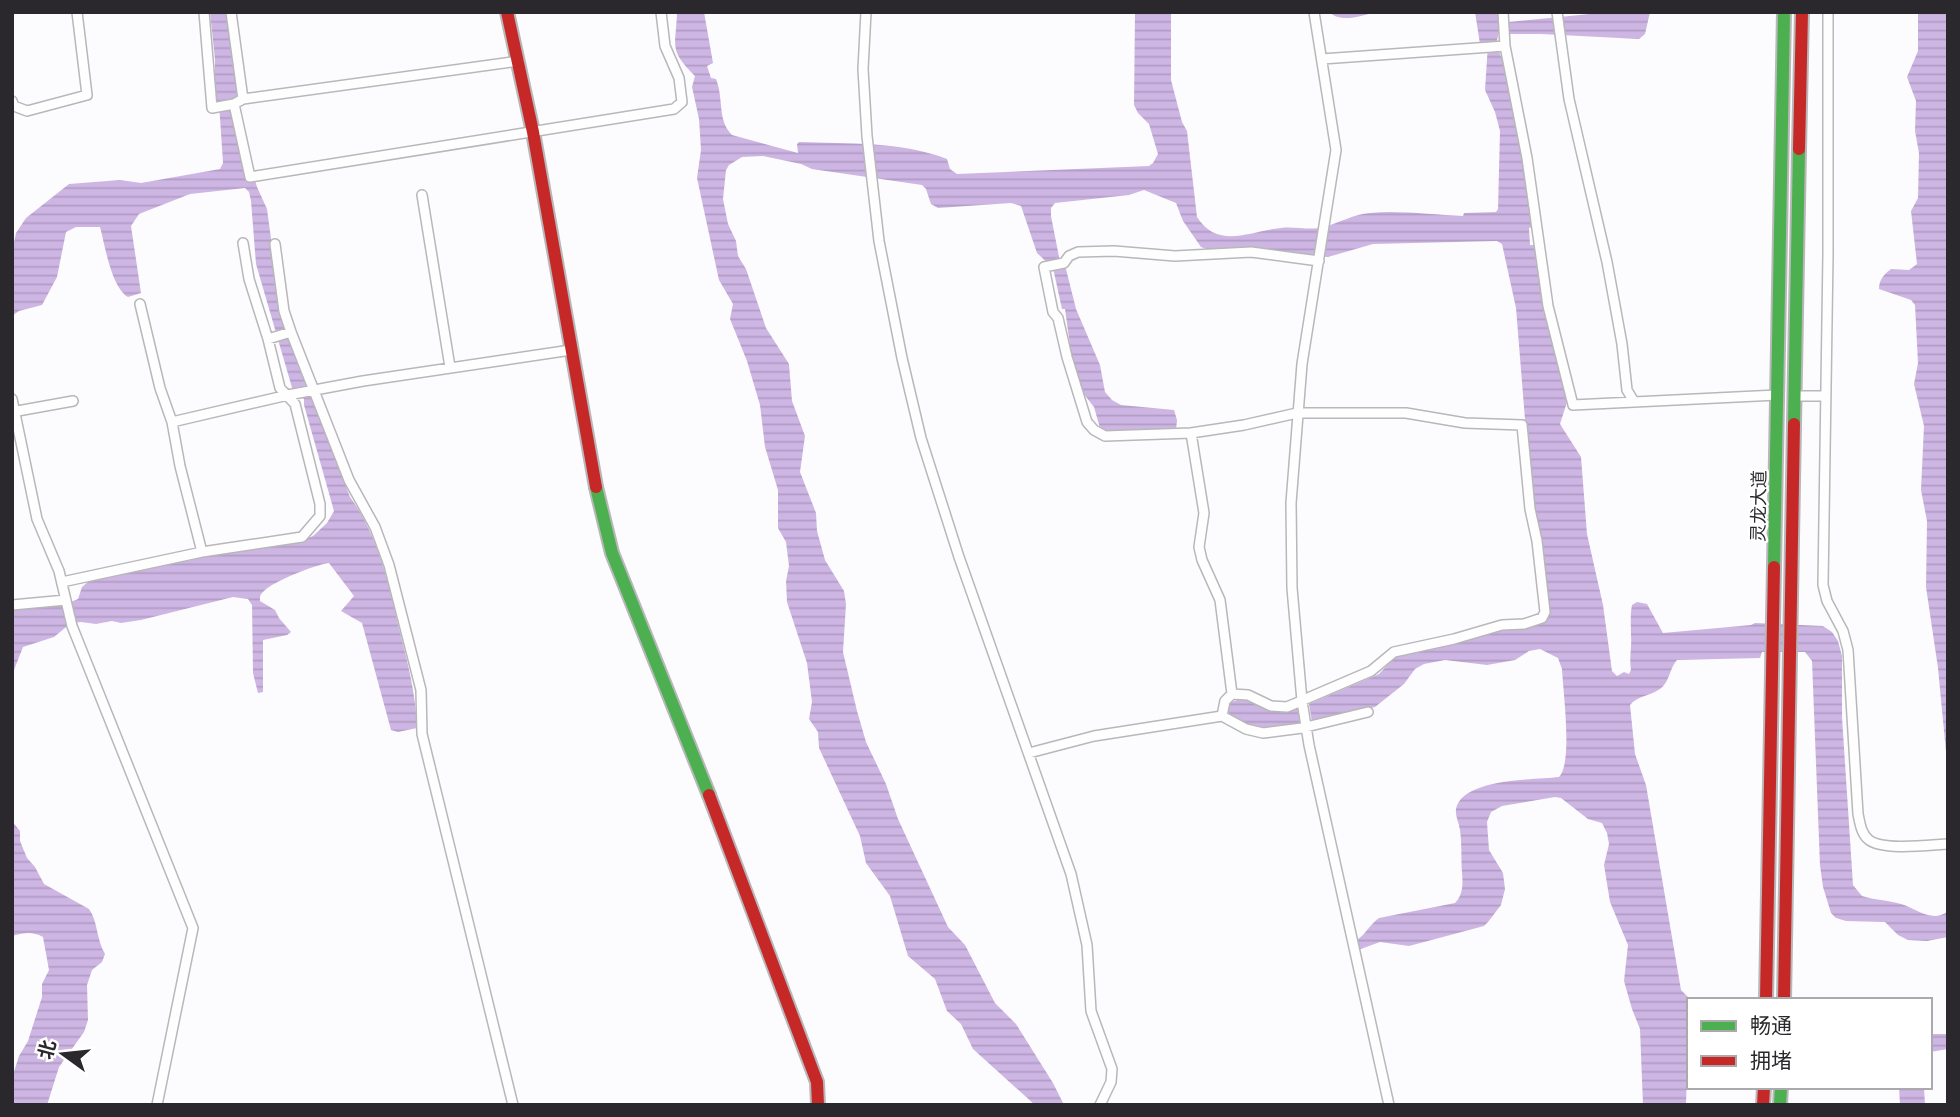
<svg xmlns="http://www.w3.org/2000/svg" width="1960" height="1117" font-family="Commissioner,'Noto Sans SC',sans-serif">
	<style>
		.water { fill: url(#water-rules) }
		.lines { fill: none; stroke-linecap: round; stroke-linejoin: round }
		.street-casing { stroke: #b8b7b9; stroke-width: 12 }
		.fast-casing { stroke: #b8b7b9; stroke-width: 16 }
		.jam-casing { stroke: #b8b7b9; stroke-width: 16 }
		.street { stroke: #fffeff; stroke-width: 9 }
		.fast { stroke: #4caf50; stroke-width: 12 }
		.jam { stroke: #c62828; stroke-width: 12 }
		.labels { text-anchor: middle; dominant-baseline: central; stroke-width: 5; stroke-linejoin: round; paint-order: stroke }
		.street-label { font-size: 18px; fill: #2a282c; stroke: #fff }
	</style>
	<defs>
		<pattern id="water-rules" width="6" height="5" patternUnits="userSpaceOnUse" patternTransform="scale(1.75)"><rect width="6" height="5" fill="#ceb6e4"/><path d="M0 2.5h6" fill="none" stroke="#b19cc4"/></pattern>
	</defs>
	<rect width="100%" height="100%" fill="#fcfbfd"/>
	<path class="water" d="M 210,12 L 228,12 L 238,98 L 231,99 L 257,187 L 267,209 L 281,312 L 350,497 C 379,536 389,586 400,632 C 408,664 416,695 417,728 L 398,732 L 391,730 L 362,623 L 341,611 L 354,596 L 329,563 C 315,565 274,581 264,591 C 260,595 260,595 260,601 L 275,610 L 279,618 L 291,632 L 287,635 L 263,640 L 263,692 L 258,693 L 253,673 L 252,605 L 248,599 L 233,597 L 141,620 L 121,623 L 112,621 L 96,624 L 81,622 L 71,623 L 54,637 L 23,647 L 12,675 L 12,610 L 66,604 L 78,599 L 82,587 L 89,581 L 106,575 L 191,560 L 222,552 L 299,542 L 313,536 L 327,523 L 334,511 L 304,405 L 304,399 L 293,391 L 256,264 L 251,201 L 249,192 L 245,188 L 190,194 L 139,214 L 131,226 L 141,293 L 128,297 C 111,287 105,245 100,227 L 76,227 L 66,232 L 57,277 L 42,305 L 19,311 L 12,316 L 12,252 L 16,233 L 26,218 L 69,184 L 120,180 L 141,183 L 220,169 L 223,163 L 219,103 L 215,102 L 215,60 Z
		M 677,12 L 704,12 L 713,63 L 707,66 L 711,78 L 716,79 C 724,99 717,120 732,135 L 798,153 L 797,144 L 799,142 C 848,144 901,141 947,159 L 950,169 L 957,174 L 1149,166 L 1153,163 L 1158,154 L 1149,124 L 1138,113 L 1134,105 L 1135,12 L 1171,12 L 1171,80 L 1182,122 L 1187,131 L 1197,217 C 1218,250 1250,231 1281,228 C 1294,226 1311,231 1324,227 C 1339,223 1354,214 1370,213 C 1400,210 1433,215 1463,216 L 1464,213 L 1496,212 L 1498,209 L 1500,131 L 1495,112 L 1485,90 L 1488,44 L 1480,44 L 1475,12 L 1499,12 L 1500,28 L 1496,44 L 1504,64 L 1517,124 L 1532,227 L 1529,228 L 1530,245 L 1539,245 L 1568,399 L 1560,424 L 1581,457 L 1587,534 L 1603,605 L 1612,671 L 1617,676 L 1624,672 L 1629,674 L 1631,670 C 1629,658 1632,647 1631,635 C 1631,624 1630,616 1632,605 L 1637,602 L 1647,604 L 1663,633 L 1751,625 L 1755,623 L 1823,626 L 1832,632 L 1838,641 L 1842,656 L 1842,717 L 1853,885 L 1862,896 C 1874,900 1888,900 1901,904 C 1915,908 1933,924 1948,911 L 1948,937 L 1927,941 L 1908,940 L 1898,935 L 1885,922 L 1846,921 L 1836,918 L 1831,913 L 1823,887 L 1820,865 L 1812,661 L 1805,652 L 1762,652 L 1760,658 L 1677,660 C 1669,669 1670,682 1660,689 C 1650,696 1637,696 1630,705 L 1635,754 L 1646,785 L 1681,990 L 1691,1000 L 1689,1000 L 1686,1105 L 1643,1105 L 1640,1029 L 1632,1009 L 1624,981 L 1628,945 L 1610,902 L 1604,865 L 1609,844 L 1607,833 L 1602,823 L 1588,819 L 1561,798 L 1555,797 L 1502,806 L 1491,812 L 1487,822 L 1489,850 L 1503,873 L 1505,889 L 1501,905 L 1488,922 L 1484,926 L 1409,946 L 1380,942 L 1358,950 L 1357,940 C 1366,934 1370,924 1379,918 L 1455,903 C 1463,895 1463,884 1462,873 C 1461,859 1462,844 1460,830 C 1459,823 1455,816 1456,809 C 1462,778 1534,780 1559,777 C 1573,763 1563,691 1562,669 L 1558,658 L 1540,649 L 1529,651 L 1515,660 L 1487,665 L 1445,660 L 1424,664 L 1415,669 L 1404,684 L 1375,707 L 1312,722 L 1309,704 L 1379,674 L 1399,653 L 1544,621 L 1549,615 L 1541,543 L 1532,506 L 1516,308 L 1502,244 L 1497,241 L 1373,244 L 1328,257 L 1278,253 L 1266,248 L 1212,251 L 1201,247 L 1183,221 L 1176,203 L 1144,190 L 1129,195 L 1055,203 L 1051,208 L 1051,216 L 1061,267 L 1066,269 L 1076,309 L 1100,365 L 1105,392 L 1112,400 L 1121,405 L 1174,410 L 1177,420 L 1176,430 L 1107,433 L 1100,428 L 1094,407 L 1079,388 L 1072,360 L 1065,309 L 1062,309 L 1053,268 L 1037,253 L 1021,206 L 1011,203 L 938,208 L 931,204 L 926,189 L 922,185 L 812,169 L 801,164 L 763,156 L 742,157 L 729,165 L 726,170 L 723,199 L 728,224 L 736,241 L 738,256 L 746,269 L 766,328 L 789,364 L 792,401 L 805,436 L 800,472 L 816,513 L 817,531 L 825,560 L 844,591 L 846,604 L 843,652 L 857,711 L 866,742 L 886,784 L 898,819 L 948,927 L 965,945 L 995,1003 L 1016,1024 L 1053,1083 L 1064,1105 L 1035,1105 L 973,1049 L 961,1024 L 947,1011 L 935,979 L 908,956 L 890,896 L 866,863 L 860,836 L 819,748 L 818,732 L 809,719 L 812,702 L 807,663 L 787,602 L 786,581 L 789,566 L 786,542 L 778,528 L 778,490 L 765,447 L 760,405 L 747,361 L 730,319 L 733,304 L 719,280 L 697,178 L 701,150 L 699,119 L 692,87 L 695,76 C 668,49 676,47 677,12 Z
		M 1329,12 L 1377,12 C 1362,15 1342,24 1329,12 Z
		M 1610,12 L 1650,12 L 1645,34 L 1639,39 L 1541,34 L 1507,34 L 1508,22 Z
		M 1918,12 L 1948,12 L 1948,218 L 1946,257 L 1948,316 L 1948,773 L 1938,668 L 1926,587 L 1927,521 L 1921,490 L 1924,426 L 1914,384 L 1918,363 L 1915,305 L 1911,300 L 1879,289 C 1879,280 1884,274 1891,269 L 1909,270 L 1917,264 L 1911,211 L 1918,198 L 1919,153 L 1915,131 L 1916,101 L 1907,77 L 1918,51 Z
		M 1244,698 L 1298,707 L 1302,724 C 1281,727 1239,736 1228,711 L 1231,702 Z
		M 12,821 L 20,831 L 20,841 L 27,858 L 35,867 L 44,884 L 89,909 C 98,921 96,939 105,954 L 102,962 L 92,970 L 87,985 L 88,1020 L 84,1032 L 59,1067 L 47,1105 L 12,1105 L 12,1078 L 19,1056 L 28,1041 L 42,997 L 42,984 L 49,970 L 43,937 C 31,931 25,933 12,936 Z
		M 1930,1034 L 1948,1034 L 1948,1049 L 1930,1052 Z
		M 1899,1087 L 1924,1087 L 1925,1105 L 1900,1105 Z"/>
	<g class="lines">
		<defs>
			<path id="street" d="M 204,12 L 212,108 L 234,104 L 243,99 L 519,61
				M 231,12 L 243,99
				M 866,12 L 863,69 L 867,136 L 879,241 L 902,358 L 921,438 L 959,557 L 1071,874 L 1087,945 L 1091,1011 L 1112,1069 L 1111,1082 L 1100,1105
				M 1314,12 L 1336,150 L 1302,364 L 1291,503 L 1292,588 L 1302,701 L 1309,745 L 1389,1105
				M 1503,12 L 1505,46 L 1527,158 L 1548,306 L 1573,405 L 1777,395
				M 1557,12 L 1569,99 L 1607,262 L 1622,344 L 1627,390 L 1633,400
				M 1828,12 L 1828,254 L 1823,585 L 1827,601 L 1843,631 L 1848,650 L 1858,814 C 1860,823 1861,834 1869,840 C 1884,851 1929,845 1948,844
				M 1322,59 L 1505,46
				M 12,101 L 14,106 L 27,111 L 87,95 L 77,12
				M 234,104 L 250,177 L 674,109 L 682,102 L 679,78 L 665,46 L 661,12
				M 422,195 L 450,367
				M 275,244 L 284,311 L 291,332 L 349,480 L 375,527 L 389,565 L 421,690 L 422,734 L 513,1105
				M 140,304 L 160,388 L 172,422 L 180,466 L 202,552
				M 268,339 L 291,332
				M 1795,396 L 1826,396
				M 12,399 L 37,519 L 59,571 L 72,626 L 193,928 L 157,1105
				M 12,412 L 73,401
				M 172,422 L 288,395 L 363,381 L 571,350
				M 1191,433 L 1204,513 L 1199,547 L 1202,560 L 1220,600 L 1232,694
				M 62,582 L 202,552 L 302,537 L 320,516 L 320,504 L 295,404 L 280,388 L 268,339 L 249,279 L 243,243
				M 12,605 L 66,600
				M 1222,716 L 1225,701 L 1232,694 L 1248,695 L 1271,706 L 1287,707 L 1371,671 L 1394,652 L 1454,639 L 1502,625 L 1524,624 L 1542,618 L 1545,612 L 1537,541 L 1530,509 L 1522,425 L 1465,423 L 1406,413 L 1297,413 L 1244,425 L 1191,433 L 1105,436 L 1094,430 L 1087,422 L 1067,357 L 1058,318 L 1053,312 L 1044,267 L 1064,263 L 1069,256 L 1078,252 L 1114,251 L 1175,256 L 1251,252 L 1319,261
				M 1029,753 L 1094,736 L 1222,716 L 1246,729 L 1263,733 L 1302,728 L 1368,712"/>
			<path id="fast" d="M 1794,424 L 1799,149
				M 596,487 L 612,553 L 709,795
				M 1774,567 L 1784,12
				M 1780,1105 L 1781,1087"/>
			<path id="jam" d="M 507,12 L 533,132 L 596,487
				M 1799,149 L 1802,12
				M 709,795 L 817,1082 L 818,1105
				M 1766,1000 L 1774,567
				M 1784,1000 L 1794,424
				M 1763,1105 L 1764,1087"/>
		</defs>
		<use href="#street" class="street-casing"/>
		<use href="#fast" class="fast-casing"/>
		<use href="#jam" class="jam-casing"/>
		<use href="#street" class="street"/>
		<use href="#fast" class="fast"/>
		<use href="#jam" class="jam"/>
	</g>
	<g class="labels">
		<g class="street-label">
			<text transform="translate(1758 506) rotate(-89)">灵龙大道</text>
		</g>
	</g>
	<rect width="1960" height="1117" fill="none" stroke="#2a282c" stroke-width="28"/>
	<rect x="1687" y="998" width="245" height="91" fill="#ffffff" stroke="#aaa9ab" stroke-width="2"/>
	<rect x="1701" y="1021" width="35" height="10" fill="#4caf50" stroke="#aaa9ab" stroke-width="2"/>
	<text x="1750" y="1033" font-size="21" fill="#2a282c">畅通</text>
	<rect x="1701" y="1056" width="35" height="10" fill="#c62828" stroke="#aaa9ab" stroke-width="2"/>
	<text x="1750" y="1068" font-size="21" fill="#2a282c">拥堵</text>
	<g transform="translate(63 1054) rotate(285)" stroke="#ffffff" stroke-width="5" paint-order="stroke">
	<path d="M0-5L12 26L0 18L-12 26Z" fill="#2a282c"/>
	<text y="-10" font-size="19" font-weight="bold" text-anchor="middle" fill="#2a282c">北</text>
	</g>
</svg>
